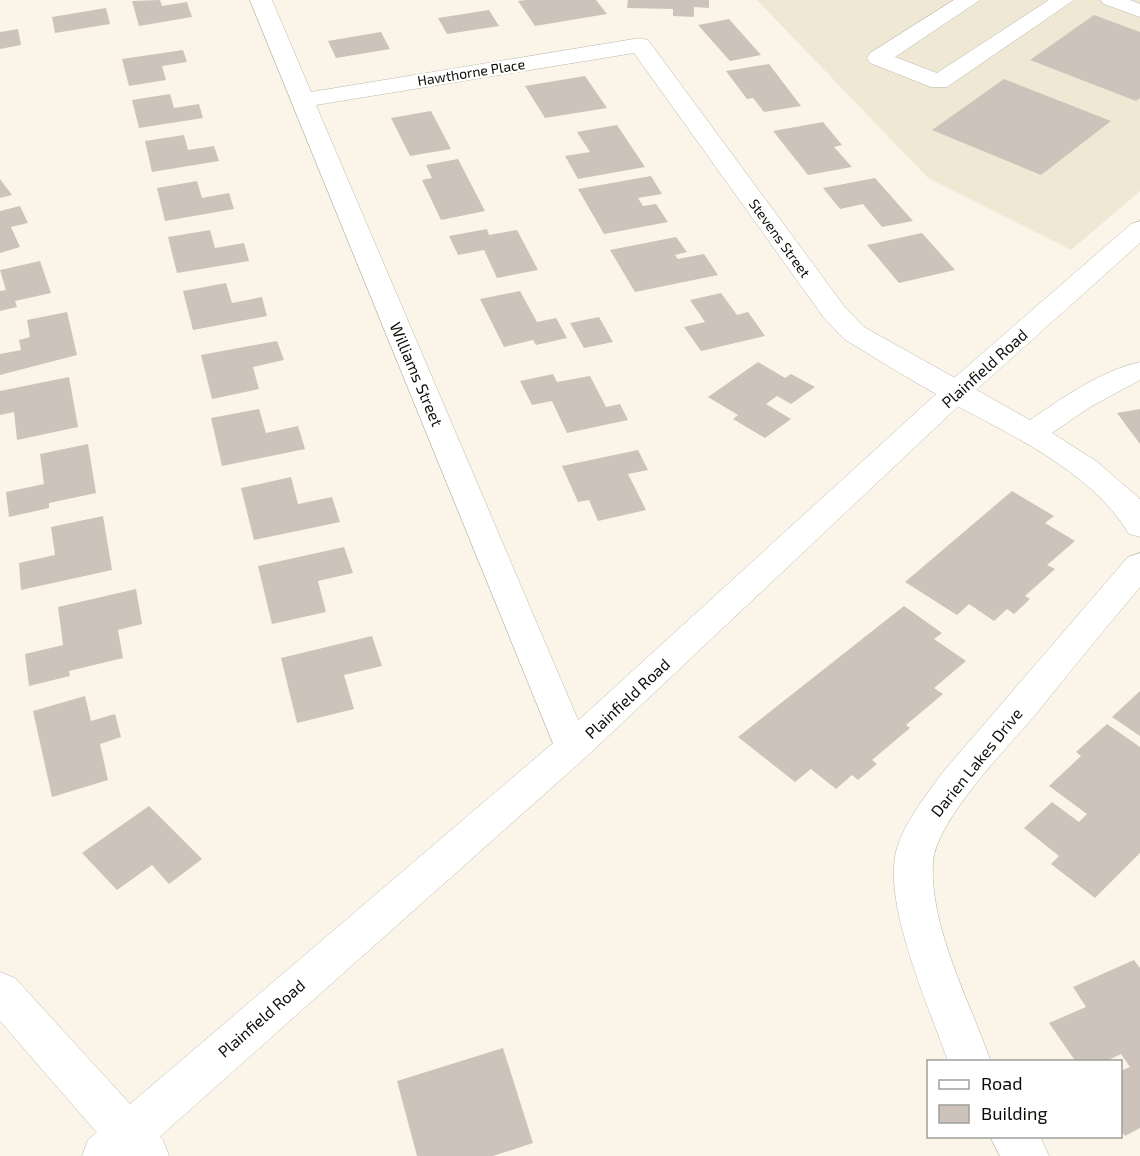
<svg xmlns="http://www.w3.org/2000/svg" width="1140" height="1156" font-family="'Exo 2',sans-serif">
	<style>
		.built { fill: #efe8d5 }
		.building { fill: #cdc3ba }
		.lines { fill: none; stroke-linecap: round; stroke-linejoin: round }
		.minor-casing { stroke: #bcb8ac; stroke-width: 1 }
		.major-casing { stroke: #bcb8ac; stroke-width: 1 }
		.minor { fill: #fff; fill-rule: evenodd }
		.major { fill: #fff; fill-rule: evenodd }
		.labels { text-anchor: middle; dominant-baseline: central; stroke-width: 4.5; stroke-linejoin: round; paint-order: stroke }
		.far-street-label { font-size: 14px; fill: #0d0c08; stroke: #fff }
		.street-label { font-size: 16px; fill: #0d0c08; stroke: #fff }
	</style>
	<rect width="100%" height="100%" fill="#faf5e8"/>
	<path class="built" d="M 757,0 L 1140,0 L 1140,191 L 1071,250 L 928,178 Z"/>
	<path class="building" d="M 160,0 L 162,6 L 187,2 L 192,17 L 139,26 L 132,1 Z
		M 527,0 L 596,0 L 607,14 L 535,26 L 518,1 Z
		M 628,0 L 709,0 L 709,8 L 694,7 L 694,17 L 673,16 L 673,9 L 627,8 Z
		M 106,8 L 110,24 L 55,33 L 52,17 Z
		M 489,10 L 499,26 L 447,34 L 438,18 Z
		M 1094,15 L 1140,32 L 1140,98 L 1136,101 L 1030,60 Z
		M 729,19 L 761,55 L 730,61 L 698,25 Z
		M 18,29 L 21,45 L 0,49 L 0,32 Z
		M 381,32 L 390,49 L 336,58 L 328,41 Z
		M 183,50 L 187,62 L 162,66 L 166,80 L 129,86 L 122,59 Z
		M 769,64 L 801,106 L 764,112 L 753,98 L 747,99 L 726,71 Z
		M 585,76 L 607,108 L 545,118 L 525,86 Z
		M 1004,79 L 1111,121 L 1041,175 L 932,130 Z
		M 170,94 L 174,108 L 199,104 L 203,118 L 139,128 L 132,100 Z
		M 431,111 L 451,149 L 410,156 L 391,118 Z
		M 823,122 L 842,145 L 834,147 L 852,167 L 808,175 L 773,131 Z
		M 617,125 L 645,167 L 578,179 L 565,156 L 590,152 L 577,132 Z
		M 184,135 L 188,150 L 214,146 L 219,161 L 152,172 L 145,141 Z
		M 458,159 L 485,211 L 441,220 L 422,180 L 432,178 L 426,165 Z
		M 651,176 L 662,194 L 638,198 L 643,206 L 656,204 L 668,222 L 604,234 L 578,189 Z
		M 875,178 L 913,221 L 882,227 L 863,204 L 840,209 L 823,188 Z
		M 0,179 L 12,195 L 0,198 Z
		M 197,181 L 202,198 L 229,193 L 234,209 L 165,221 L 157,188 Z
		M 20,206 L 28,223 L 11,227 L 20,247 L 0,253 L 0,211 Z
		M 487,229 L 489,235 L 517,230 L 538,270 L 497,278 L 484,250 L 458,255 L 449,236 Z
		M 210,230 L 215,248 L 244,243 L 249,261 L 177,273 L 168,237 Z
		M 922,233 L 955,270 L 899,283 L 867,245 Z
		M 676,237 L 687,252 L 675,255 L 678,259 L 704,254 L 718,275 L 635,292 L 610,250 Z
		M 40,261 L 51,293 L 15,301 L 17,307 L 0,311 L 0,291 L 6,290 L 0,270 Z
		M 226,283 L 232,303 L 262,297 L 267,316 L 193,330 L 183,291 Z
		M 520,291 L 537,322 L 556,318 L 567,338 L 536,345 L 533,340 L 504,347 L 480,299 Z
		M 721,293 L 737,315 L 748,312 L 765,336 L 701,351 L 684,327 L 705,322 L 690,300 Z
		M 67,312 L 77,355 L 0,375 L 0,354 L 21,350 L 19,340 L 30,337 L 27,320 Z
		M 599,317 L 613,342 L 584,348 L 570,323 Z
		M 277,341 L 284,360 L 253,367 L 259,389 L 212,399 L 201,355 Z
		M 758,362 L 785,378 L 791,374 L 815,387 L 791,404 L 777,396 L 766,404 L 791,419 L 765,438 L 733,419 L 738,415 L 708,397 Z
		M 553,374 L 557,382 L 590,376 L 606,407 L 620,404 L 628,420 L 567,433 L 552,401 L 532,405 L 520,381 Z
		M 69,377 L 78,427 L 17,440 L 14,412 L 0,415 L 0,391 Z
		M 259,409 L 266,433 L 298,426 L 305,449 L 222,466 L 211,418 Z
		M 1140,409 L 1140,444 L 1117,413 Z
		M 88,444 L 96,493 L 49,503 L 49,508 L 9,517 L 6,492 L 44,484 L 40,454 Z
		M 638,450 L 648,470 L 628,474 L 646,510 L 598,521 L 589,500 L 578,502 L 562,466 Z
		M 291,477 L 298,504 L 332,497 L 340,522 L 254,540 L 241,488 Z
		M 1012,491 L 1054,516 L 1045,523 L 1075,541 L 1047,565 L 1055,569 L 1025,596 L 1030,599 L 1014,614 L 1007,609 L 994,621 L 969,604 L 957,615 L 905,582 Z
		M 103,516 L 112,570 L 21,590 L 19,563 L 55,555 L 51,527 Z
		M 344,547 L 353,573 L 318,581 L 326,612 L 272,624 L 258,566 Z
		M 136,589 L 142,624 L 118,630 L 123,658 L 69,671 L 70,676 L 29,686 L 25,654 L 63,645 L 58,607 Z
		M 904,606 L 942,633 L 934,639 L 966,661 L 934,688 L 943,694 L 906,725 L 910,728 L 872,760 L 877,764 L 858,780 L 852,775 L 836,789 L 811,769 L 795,782 L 738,737 Z
		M 372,636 L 382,666 L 344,675 L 354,709 L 297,723 L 281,658 Z
		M 1140,691 L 1140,736 L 1112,717 Z
		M 85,696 L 91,721 L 115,714 L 121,737 L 100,744 L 108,780 L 52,797 L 33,711 Z
		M 1107,724 L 1140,747 L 1140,853 L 1095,898 L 1051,864 L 1059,856 L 1024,828 L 1052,802 L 1079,822 L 1087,814 L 1049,786 L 1081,756 L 1076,752 Z
		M 149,806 L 202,859 L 169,884 L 152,865 L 117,890 L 82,853 Z
		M 1134,960 L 1140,968 L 1140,1128 L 1125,1136 L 1120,1129 L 1120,1071 L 1130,1067 L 1121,1054 L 1104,1062 L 1076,1062 L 1049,1023 L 1086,1007 L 1073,987 Z
		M 503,1048 L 533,1143 L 493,1156 L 417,1156 L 397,1081 Z"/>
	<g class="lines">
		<defs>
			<path id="minor" d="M 250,0 L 272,0 L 311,92 L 640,38 L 648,40 L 844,306 L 864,327 L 1030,420 C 1064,397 1100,371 1140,362 L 1140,380 L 1090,407 L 1052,433 L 1096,461 L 1140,499 L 1140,537 L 1129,534 C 1089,468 1007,434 943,398 C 909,379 877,359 844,339 L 824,318 L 634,53 L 316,105 L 590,748 L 585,758 L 572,763 L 559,758 Z
				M 954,0 L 980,0 L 895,57 L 937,73 L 1049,0 L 1074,0 L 947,87 L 931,87 L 870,63 L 867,58 L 870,53 Z
				M 1100,0 L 1130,0 L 1140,4 L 1140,17 L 1104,4 Z
				M 1140,553 L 1140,587 C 1105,629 1070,671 1036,714 C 1008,747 936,820 933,862 C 929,926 970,1002 991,1062 L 948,1062 C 930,1008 881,903 897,848 C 906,820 925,797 942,773 L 1128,557 Z
				M 0,972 L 15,978 L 163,1140 L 169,1156 L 117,1156 L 0,1021 Z
				M 990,1136 L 1040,1136 L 1049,1156 L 1000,1156 Z"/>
			<path id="major" d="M 1140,221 L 1140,243 L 966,399 L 585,758 L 138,1156 L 82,1156 L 88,1140 L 559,738 L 946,385 L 1131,224 Z"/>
		</defs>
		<use href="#minor" class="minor-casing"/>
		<use href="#major" class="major-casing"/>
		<use href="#minor" class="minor"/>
		<use href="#major" class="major"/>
	</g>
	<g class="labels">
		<g class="far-street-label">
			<text transform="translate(471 72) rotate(-9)">Hawthorne Place</text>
			<text transform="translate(780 238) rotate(54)">Stevens Street</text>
		</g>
		<g class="street-label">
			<text transform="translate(984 368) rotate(-42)">Plainfield Road</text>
			<text transform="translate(417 374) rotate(67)">Williams Street</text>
			<text transform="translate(627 698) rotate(-43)">Plainfield Road</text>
			<text transform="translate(976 762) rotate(-51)">Darien Lakes Drive</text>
			<text transform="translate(261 1018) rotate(-41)">Plainfield Road</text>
		</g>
	</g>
	<rect x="927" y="1060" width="195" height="78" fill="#ffffff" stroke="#9e9e9c" stroke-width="1.5"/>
	<rect x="939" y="1080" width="30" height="9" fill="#ffffff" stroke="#9e9e9c" stroke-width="1.5"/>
	<text x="981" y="1090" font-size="18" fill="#0d0c08">Road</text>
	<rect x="939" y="1105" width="30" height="18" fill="#cdc3ba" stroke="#9e9e9c" stroke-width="1.5"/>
	<text x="981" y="1120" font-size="18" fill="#0d0c08">Building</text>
</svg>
